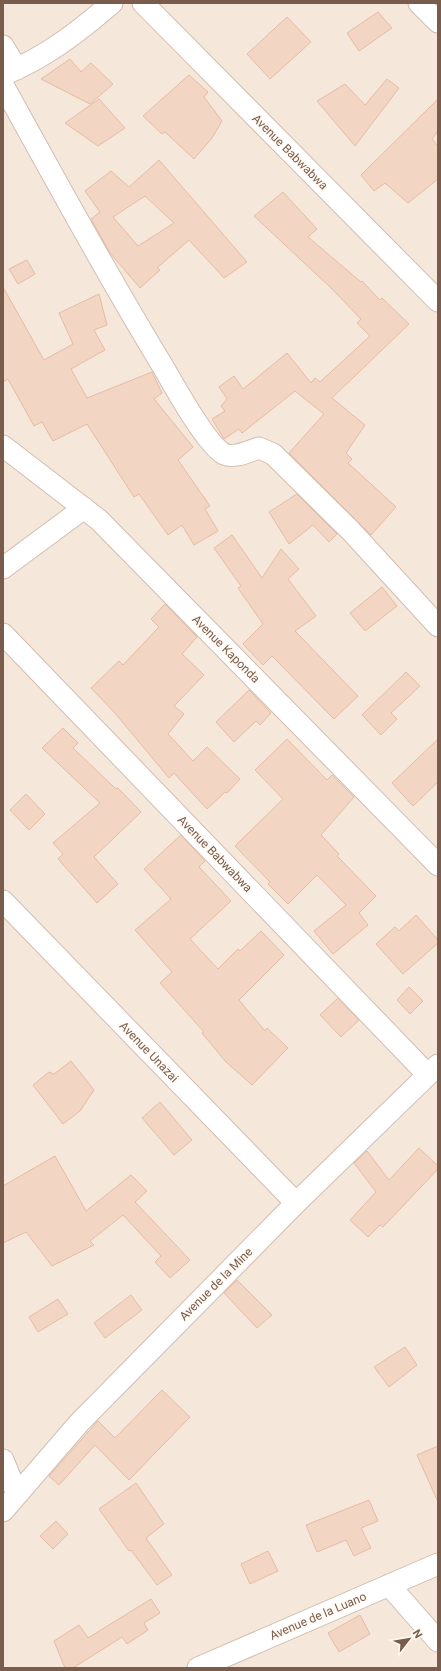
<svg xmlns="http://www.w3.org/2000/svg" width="441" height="1671" font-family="Roboto,sans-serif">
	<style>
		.residential { fill: #f5e8da }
		.building { fill: #f3d5c3; stroke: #e6bba3; fill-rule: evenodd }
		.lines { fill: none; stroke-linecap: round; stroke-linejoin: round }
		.minor-casing { stroke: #d1beb0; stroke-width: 23 }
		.minor { stroke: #fff; stroke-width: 21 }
		.labels { text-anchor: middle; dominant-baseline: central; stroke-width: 3; stroke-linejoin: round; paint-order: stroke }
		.street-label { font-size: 12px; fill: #7a5c4d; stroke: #fffaf3 }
	</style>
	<rect width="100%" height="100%" fill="#fdf6ec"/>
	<path class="residential" d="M 3,3 L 438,3 L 438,1668 L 3,1668 Z"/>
	<path class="building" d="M 378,12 L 392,28 L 359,51 L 347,33 Z
		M 287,17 L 311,42 L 270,79 L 247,54 Z
		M 70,59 L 81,72 L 91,63 L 113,84 L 90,104 L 41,79 Z
		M 189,75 L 208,92 L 204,97 L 222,121 L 212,138 L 194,159 L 165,132 L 162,134 L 143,116 Z
		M 387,79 L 399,88 L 355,146 L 317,101 L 345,84 L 365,105 Z
		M 99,99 L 125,128 L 98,146 L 65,123 Z
		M 438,99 L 438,131 L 432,139 L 438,146 L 438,179 L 408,203 L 385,183 L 374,191 L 361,175 Z
		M 159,160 L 247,262 L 224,278 L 189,240 L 157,268 L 160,270 L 140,288 L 110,253 L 91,219 L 100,212 L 85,191 L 111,171 L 129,187 ZM 145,196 L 174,223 L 138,246 L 113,217 Z
		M 283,192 L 317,229 L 308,237 L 361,282 L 362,281 L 380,300 L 382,298 L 409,324 L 332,398 L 365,425 L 346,453 L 352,459 L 348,463 L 396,507 L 371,535 L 289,453 L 324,414 L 295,391 L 242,433 L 239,429 L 224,439 L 212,419 L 225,411 L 221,406 L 227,399 L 219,387 L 234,376 L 243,389 L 287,353 L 311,383 L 315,378 L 320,382 L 370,336 L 357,323 L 361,319 L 331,288 L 254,216 Z
		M 27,260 L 35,274 L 18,284 L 9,269 Z
		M 3,287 L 44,360 L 73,344 L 59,313 L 99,294 L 107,325 L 94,330 L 105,350 L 71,369 L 87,398 L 152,372 L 162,393 L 154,399 L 193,447 L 178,460 L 210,506 L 205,509 L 218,531 L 194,545 L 182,525 L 168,535 L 139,494 L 134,497 L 87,424 L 53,441 L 42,422 L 34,426 L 8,379 L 3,382 Z
		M 297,494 L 337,534 L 329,542 L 313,525 L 289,544 L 269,512 Z
		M 232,535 L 262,578 L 281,549 L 299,569 L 288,579 L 316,616 L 295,631 L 358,696 L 334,719 L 272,656 L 263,665 L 243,644 L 263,624 L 238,588 L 241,586 L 214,548 Z
		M 382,587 L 397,606 L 365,631 L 350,613 Z
		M 165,604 L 197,637 L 182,654 L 204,675 L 174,706 L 184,714 L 168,734 L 193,761 L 207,747 L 240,779 L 227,793 L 225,792 L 207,809 L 174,773 L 169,778 L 114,712 L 91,688 L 119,661 L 123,665 L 159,627 L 151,619 Z
		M 406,672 L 420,686 L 391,713 L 397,719 L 381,735 L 362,715 Z
		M 249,690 L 271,713 L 260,725 L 256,721 L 234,742 L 216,722 Z
		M 63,728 L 78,743 L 73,748 L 116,789 L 118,788 L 141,812 L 94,857 L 118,884 L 97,903 L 58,859 L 63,854 L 53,843 L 100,803 L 42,748 Z
		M 287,739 L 327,780 L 332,775 L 354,797 L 321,835 L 339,854 L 337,856 L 376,896 L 359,913 L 368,925 L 333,954 L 314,931 L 346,905 L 317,875 L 288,904 L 268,884 L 270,882 L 235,846 L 283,799 L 255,770 Z
		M 438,739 L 438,782 L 413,806 L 392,783 Z
		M 26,794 L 45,814 L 29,830 L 10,810 Z
		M 181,835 L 205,861 L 199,867 L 231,901 L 190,939 L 218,969 L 238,949 L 240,951 L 261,931 L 284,955 L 239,1000 L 265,1031 L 267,1028 L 288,1048 L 252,1085 L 226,1062 L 202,1033 L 204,1032 L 160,983 L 172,972 L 135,930 L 171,899 L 144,869 Z
		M 416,915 L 438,940 L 438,943 L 403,974 L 376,944 L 395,927 L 399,931 Z
		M 409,987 L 423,1001 L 410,1014 L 397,1000 Z
		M 338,998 L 359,1020 L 341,1037 L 320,1015 Z
		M 71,1061 L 94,1090 L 80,1111 L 63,1124 L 33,1085 L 49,1072 L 54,1074 Z
		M 160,1102 L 192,1140 L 174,1155 L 142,1118 Z
		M 419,1148 L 438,1166 L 438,1169 L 383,1227 L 380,1225 L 368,1237 L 350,1220 L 376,1192 L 354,1163 L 367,1151 L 389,1180 Z
		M 55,1156 L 86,1211 L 131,1175 L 147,1191 L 135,1202 L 190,1260 L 170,1278 L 155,1262 L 161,1256 L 123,1215 L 90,1241 L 94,1245 L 52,1266 L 26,1232 L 3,1243 L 3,1186 Z
		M 237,1280 L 272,1315 L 257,1328 L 224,1293 Z
		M 131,1295 L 142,1310 L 105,1338 L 94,1323 Z
		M 58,1299 L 68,1314 L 38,1332 L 29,1317 Z
		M 405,1347 L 417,1365 L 389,1387 L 374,1367 Z
		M 162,1390 L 190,1417 L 129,1480 L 95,1445 L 59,1485 L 49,1476 L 98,1421 L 115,1438 Z
		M 438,1446 L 438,1502 L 417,1455 Z
		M 136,1483 L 164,1524 L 146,1538 L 172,1575 L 157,1585 L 131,1550 L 129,1551 L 99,1509 Z
		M 369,1500 L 378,1521 L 361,1528 L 371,1548 L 354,1556 L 346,1540 L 317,1552 L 306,1525 Z
		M 56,1521 L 68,1534 L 53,1549 L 40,1536 Z
		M 268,1551 L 278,1571 L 250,1584 L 241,1564 Z
		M 151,1599 L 160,1613 L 144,1623 L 148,1630 L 127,1644 L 122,1637 L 73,1668 L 65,1668 L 54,1641 L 79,1625 L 88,1638 Z
		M 360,1615 L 370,1634 L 339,1652 L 328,1633 Z"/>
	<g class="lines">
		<defs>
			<path id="minor" d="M 143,3 L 438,301
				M 419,3 L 438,22
				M 3,46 L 17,69
				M 3,75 C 46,57 77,33 112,3
				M 3,85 C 56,181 108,276 165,370 C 176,389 207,445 224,454 C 235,459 249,451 259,448 L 273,454 L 351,531 L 438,626
				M 3,446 L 99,520 L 438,865
				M 3,568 L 84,508
				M 3,634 L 428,1075
				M 3,901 L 296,1203
				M 3,1460 L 17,1494
				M 3,1511 L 79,1423 L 296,1203 L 438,1065
				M 389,1585 L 438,1641
				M 198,1668 L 438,1564"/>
		</defs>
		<use href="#minor" class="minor-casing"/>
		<use href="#minor" class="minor"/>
	</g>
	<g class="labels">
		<g class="street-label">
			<text transform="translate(290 152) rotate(45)">Avenue Babwabwa</text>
			<text transform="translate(226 649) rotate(45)">Avenue Kaponda</text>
			<text transform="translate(215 854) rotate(46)">Avenue Babwabwa</text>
			<text transform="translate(149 1052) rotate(46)">Avenue Unazai</text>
			<text transform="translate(216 1284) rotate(-45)">Avenue de la Mine</text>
			<text transform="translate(318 1616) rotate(-23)">Avenue de la Luano</text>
		</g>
	</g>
	<rect width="441" height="1671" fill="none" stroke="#7a5c4d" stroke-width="8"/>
	<g transform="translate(409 1639) rotate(59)" stroke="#fffaf3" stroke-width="3" paint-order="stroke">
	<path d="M0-3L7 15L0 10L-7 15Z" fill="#7a5c4d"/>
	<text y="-6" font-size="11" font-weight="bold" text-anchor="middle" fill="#7a5c4d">N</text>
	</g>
</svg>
